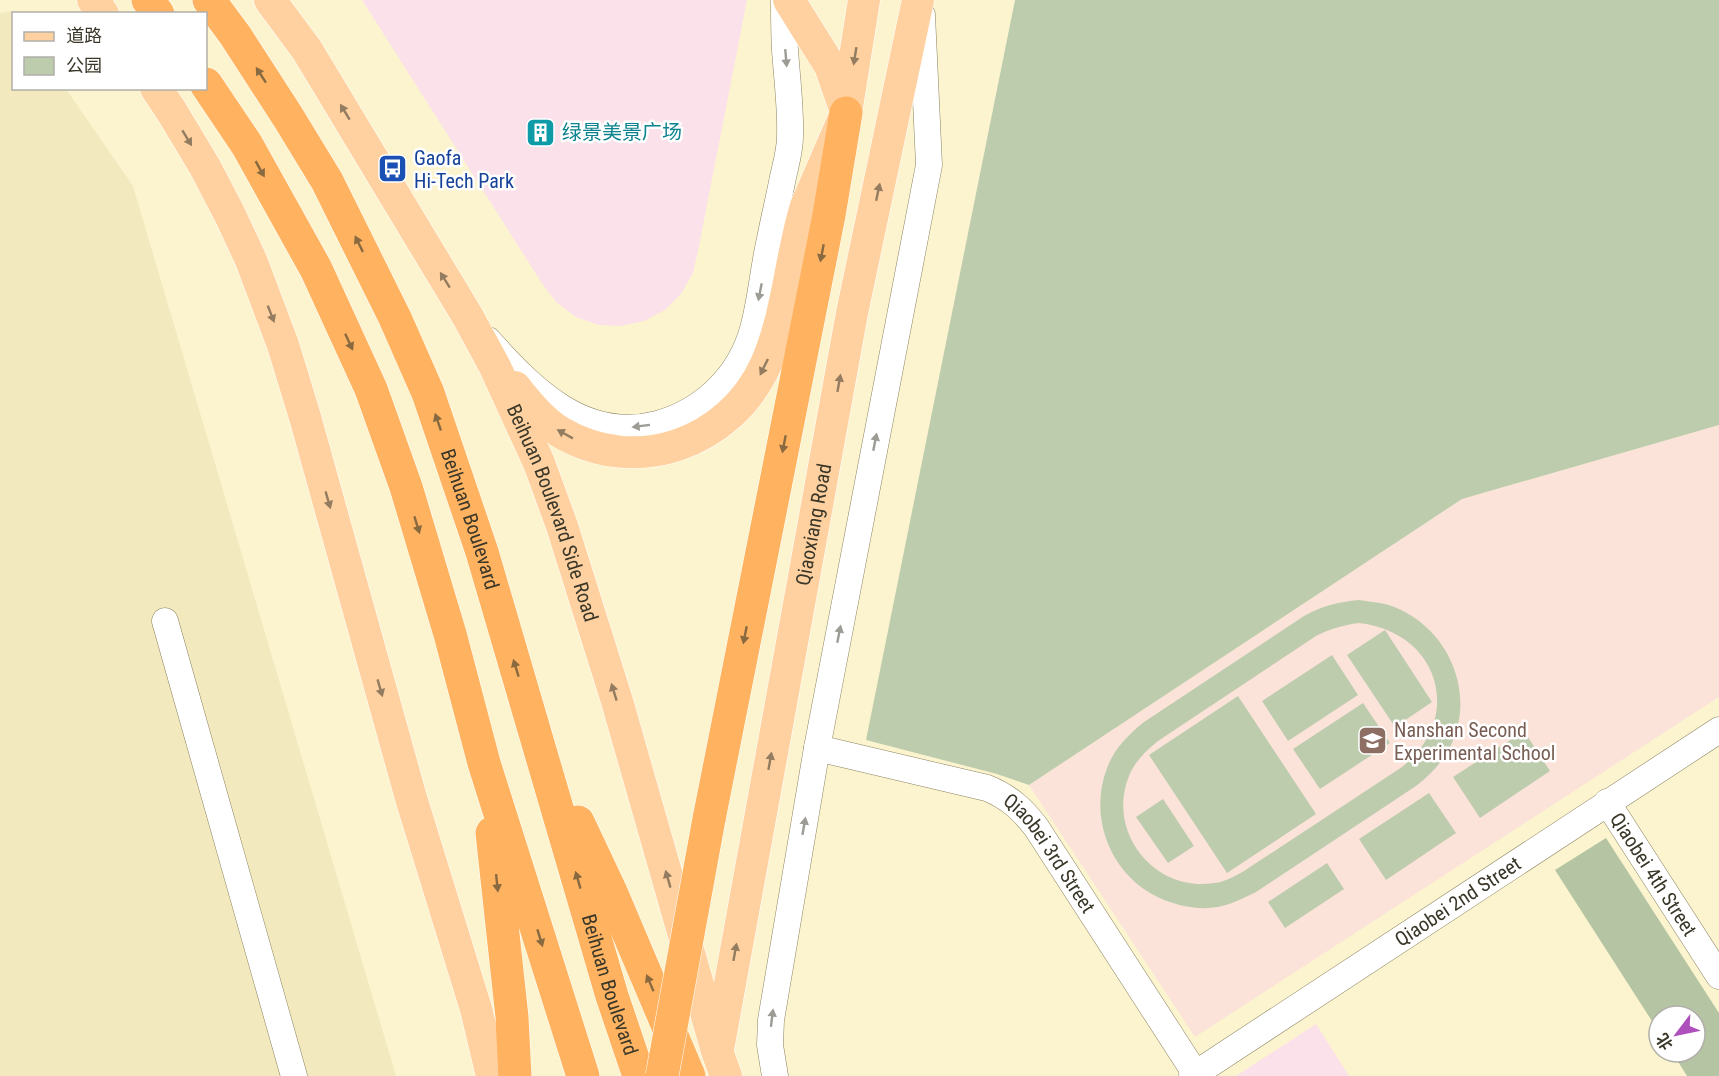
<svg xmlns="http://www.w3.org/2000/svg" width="1719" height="1076" font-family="'Roboto Condensed','Noto Sans SC',sans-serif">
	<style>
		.commercial { fill: #fbe1e9 }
		.built { fill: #f3e9be }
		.education { fill: #fbe3d9 }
		.green { fill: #beccae; fill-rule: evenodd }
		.forest { fill: #b5c5a4 }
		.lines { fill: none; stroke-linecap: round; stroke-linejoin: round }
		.minor-casing { stroke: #8b8362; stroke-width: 27 }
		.major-casing { stroke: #fff; stroke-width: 33 }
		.highway-casing { stroke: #fff; stroke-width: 34 }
		.minor { stroke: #fff; stroke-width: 26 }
		.major { stroke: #ffd1a0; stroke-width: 32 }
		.highway { stroke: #ffb361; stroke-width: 33 }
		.highway-bridge-casing { stroke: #fff; stroke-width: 34; stroke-linecap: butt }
		.highway-bridge { stroke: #ffb361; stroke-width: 33 }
		.oneway { fill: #937c5f }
		.oneway2 { fill: #9c9b94 }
		.oneway3 { fill: #89693f }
		.labels { text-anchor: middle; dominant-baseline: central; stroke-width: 5; stroke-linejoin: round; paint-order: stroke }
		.culture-label { font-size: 20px; fill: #0d838f; stroke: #fff; text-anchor: start }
		.transit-label { font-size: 20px; fill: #164399; stroke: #fff; text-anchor: start }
		.street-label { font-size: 20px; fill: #3a3729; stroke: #fff }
		.education-label { font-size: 20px; fill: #785e54; stroke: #fff; text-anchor: start }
	</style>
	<rect width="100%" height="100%" fill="#fcf4cf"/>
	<path class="commercial" d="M 362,0 L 747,0 L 698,251 L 693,273 L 681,294 L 665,310 L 644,321 L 621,326 L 598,325 L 576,317 L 557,303 L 543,285 Z
		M 1316,1024 L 1349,1076 L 1236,1076 Z"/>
	<path class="built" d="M 13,11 L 15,13 L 14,14 L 14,88 L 66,89 L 133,186 L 396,1076 L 0,1076 L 0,13 Z"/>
	<path class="education" d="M 1719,425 L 1719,697 L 1195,1037 L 1029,785 L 1462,499 Z"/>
	<path class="green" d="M 1015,0 L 1719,0 L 1719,425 L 1462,499 L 1029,785 L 997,774 L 866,740 Z
		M 1359,600 C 1373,602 1387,603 1399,609 C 1456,635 1480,708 1442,760 C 1435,770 1426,778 1416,786 L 1256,892 C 1245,897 1235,903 1222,906 C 1206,910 1188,908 1173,903 C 1116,886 1086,823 1107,768 C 1114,749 1129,734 1144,722 L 1304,616 C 1322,606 1338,602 1359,600 ZM 1359,623 C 1439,632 1465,717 1402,767 L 1244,871 C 1235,876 1225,882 1214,883 C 1155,893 1106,832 1129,776 C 1135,761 1146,751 1158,741 L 1316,636 C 1330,629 1343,625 1359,623 Z
		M 1385,630 L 1432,702 L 1395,727 L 1347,655 Z
		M 1332,655 L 1358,695 L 1288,741 L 1262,701 Z
		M 1238,696 L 1316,814 L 1227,873 L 1149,755 Z
		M 1363,703 L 1390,743 L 1320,789 L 1293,749 Z
		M 1524,731 L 1550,771 L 1480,818 L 1453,777 Z
		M 1429,793 L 1456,833 L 1386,880 L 1359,839 Z
		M 1163,799 L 1194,846 L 1168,863 L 1136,817 Z
		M 1327,863 L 1344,889 L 1285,928 L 1268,902 Z"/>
	<path class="forest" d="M 1606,838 L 1719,1013 L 1719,1076 L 1687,1076 L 1672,1052 L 1695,1052 L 1695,1016 L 1659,1016 L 1659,1032 L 1555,870 Z"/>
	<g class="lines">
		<defs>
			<g id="minor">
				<path d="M 488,340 C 532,389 584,443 657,424 C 704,411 740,376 753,329 C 761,300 763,269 770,239 C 774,218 779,198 783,177 C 786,164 790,150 790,137 C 791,108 787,79 785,50 C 784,34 784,17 784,0"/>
				<path d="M 165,621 L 294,1076"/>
				<path id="s1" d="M 817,748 L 987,788 C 1009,797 1022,809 1036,827 L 1195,1073"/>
				<path id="s2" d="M 1607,802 L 1719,976"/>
				<path d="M 775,1076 L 770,1045 L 771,1020 L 817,748 L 929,165 L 922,15"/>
				<path id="s3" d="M 1192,1076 L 1719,730"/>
			</g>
			<g id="major">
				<path d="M 93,0 L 103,14"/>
				<path id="s4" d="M 270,0 L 307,50 L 468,317 L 495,367 L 539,463 L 562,526 L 617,701 L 717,1051 L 726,1076"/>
				<path d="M 789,0 L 830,66 L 845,109"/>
				<path d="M 156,88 L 172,112 L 205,167 L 230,215 L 251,260 L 283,345 L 305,417 L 411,798 L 476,1009 L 492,1076"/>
				<path d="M 515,387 C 528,404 542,421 560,432 C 636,477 730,444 766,364 C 788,314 790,258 806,206 L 846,113 L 864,0"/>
				<path id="s5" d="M 719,1044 L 852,313 L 918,0"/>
			</g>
			<g id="highway">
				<path d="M 148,0 L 158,14"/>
				<path id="s6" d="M 209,0 L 235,35 L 288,117 L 327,181 L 395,318 L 428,393 L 482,552 L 612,996 L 639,1076"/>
				<path d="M 206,84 L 247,145 L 316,269 L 371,389 L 406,487 L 450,634 L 484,763 L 583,1076"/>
				<path d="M 709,819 L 829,215 L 846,113"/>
				<path d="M 578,822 L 611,892 L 689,1076"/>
				<path d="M 492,833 L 512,1017 L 515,1076"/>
			</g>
		</defs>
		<use href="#minor" class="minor-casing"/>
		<use href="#major" class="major-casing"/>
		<use href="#highway" class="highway-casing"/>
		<use href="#minor" class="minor"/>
		<use href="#major" class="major"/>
		<use href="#highway" class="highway"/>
		<defs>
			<path id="highway-bridge" d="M 662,1076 L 709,819"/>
		</defs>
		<use href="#highway-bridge" class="highway-bridge-casing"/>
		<use href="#highway-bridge" class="highway-bridge"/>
	</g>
	<defs><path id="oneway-solid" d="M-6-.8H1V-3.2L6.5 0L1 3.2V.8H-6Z" transform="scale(1.5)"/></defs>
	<g class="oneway">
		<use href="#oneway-solid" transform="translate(855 56) rotate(99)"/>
		<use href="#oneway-solid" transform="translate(345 112) rotate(-121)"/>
		<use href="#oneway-solid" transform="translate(187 138) rotate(59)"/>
		<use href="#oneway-solid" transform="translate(878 192) rotate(-78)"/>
		<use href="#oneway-solid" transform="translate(445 280) rotate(-122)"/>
		<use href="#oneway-solid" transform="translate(271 314) rotate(69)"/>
		<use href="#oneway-solid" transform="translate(764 367) rotate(116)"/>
		<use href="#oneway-solid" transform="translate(839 383) rotate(-80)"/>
		<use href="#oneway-solid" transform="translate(565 434) rotate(-151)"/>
		<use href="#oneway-solid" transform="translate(328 500) rotate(74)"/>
		<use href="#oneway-solid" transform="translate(380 688) rotate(74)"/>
		<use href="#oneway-solid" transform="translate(614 692) rotate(-107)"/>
		<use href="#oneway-solid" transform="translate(770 761) rotate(-80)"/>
		<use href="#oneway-solid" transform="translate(668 879) rotate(-106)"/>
		<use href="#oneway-solid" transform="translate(735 952) rotate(-80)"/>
	</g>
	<g class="oneway2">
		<use href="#oneway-solid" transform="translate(786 58) rotate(85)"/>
		<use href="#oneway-solid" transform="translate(760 292) rotate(101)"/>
		<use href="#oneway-solid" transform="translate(641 426) rotate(173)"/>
		<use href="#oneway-solid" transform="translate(875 442) rotate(-79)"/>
		<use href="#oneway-solid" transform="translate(839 634) rotate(-79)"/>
		<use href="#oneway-solid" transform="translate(804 826) rotate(-80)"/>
		<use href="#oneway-solid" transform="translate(772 1018) rotate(-83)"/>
	</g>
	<g class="oneway3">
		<use href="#oneway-solid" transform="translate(261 75) rotate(-123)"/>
		<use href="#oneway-solid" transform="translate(260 169) rotate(61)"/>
		<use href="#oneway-solid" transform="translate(359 244) rotate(-116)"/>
		<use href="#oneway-solid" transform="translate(822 253) rotate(101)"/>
		<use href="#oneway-solid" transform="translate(349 342) rotate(65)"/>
		<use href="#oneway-solid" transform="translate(438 422) rotate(-109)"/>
		<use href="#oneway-solid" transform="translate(784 444) rotate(101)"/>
		<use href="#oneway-solid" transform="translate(417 525) rotate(73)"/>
		<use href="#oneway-solid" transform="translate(745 635) rotate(101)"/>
		<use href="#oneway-solid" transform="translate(516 668) rotate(-107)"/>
		<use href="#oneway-solid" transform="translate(578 880) rotate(-106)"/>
		<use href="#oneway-solid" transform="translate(497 883) rotate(84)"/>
		<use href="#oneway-solid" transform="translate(540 938) rotate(73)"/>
		<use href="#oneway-solid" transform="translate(650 983) rotate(-113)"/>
	</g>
	<defs>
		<symbol id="building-square" viewBox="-11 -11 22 22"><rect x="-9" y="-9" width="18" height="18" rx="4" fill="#0f9aa8" stroke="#fff"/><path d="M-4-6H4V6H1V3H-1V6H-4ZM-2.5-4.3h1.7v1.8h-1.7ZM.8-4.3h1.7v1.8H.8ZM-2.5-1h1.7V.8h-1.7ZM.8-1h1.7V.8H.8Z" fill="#fff"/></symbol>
		<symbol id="bus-square" viewBox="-11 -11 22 22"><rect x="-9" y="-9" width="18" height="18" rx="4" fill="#1a4fb4" stroke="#fff"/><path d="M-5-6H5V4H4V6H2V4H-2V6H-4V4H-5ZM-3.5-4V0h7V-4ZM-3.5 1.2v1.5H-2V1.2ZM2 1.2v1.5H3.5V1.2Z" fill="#fff"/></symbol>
		<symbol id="school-square" viewBox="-11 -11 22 22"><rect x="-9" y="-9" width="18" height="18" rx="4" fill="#8d6e63" stroke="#fff"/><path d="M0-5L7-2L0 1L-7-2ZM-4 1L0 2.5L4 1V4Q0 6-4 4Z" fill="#fff"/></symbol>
	</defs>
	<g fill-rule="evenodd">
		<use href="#building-square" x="524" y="116" width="33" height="33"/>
		<use href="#bus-square" x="376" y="152" width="33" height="33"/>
		<use href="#school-square" x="1356" y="724" width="33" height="33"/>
	</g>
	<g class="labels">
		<g class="culture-label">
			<text x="562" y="132">绿景美景广场</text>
		</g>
		<g class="transit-label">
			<text x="414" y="158">Gaofa<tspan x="414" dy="23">Hi-Tech Park</tspan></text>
		</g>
		<g class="street-label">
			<text stroke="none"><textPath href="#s4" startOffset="588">Beihuan Boulevard Side Road</textPath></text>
			<text stroke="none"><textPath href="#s6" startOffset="584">Beihuan Boulevard</textPath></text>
			<text stroke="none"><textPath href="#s5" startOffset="528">Qiaoxiang Road</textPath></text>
			<text stroke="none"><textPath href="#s1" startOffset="267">Qiaobei 3rd Street</textPath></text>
			<text stroke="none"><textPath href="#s2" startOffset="86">Qiaobei 4th Street</textPath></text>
			<text stroke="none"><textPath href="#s3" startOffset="318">Qiaobei 2nd Street</textPath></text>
			<text stroke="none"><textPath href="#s6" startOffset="1070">Beihuan Boulevard</textPath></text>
		</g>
		<g class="education-label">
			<text x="1394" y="730">Nanshan Second<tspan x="1394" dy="23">Experimental School</tspan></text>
		</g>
	</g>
	<rect x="12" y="12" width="195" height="78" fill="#ffffff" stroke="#b0afa9" stroke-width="1.5"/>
	<rect x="24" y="32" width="30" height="9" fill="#ffd1a0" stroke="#b0afa9" stroke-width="1.5"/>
	<text x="66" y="42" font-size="18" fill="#3a3729">道路</text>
	<rect x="24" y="57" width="30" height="18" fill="#beccae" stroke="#b0afa9" stroke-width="1.5"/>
	<text x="66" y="72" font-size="18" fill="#3a3729">公园</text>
	<g transform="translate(1677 1034) rotate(238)"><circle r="28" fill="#ffffff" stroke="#b0afa9" stroke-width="1.5"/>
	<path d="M0-4.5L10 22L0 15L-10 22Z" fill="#ad50bb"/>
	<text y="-9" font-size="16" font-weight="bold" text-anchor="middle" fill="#3a3729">北</text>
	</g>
</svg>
